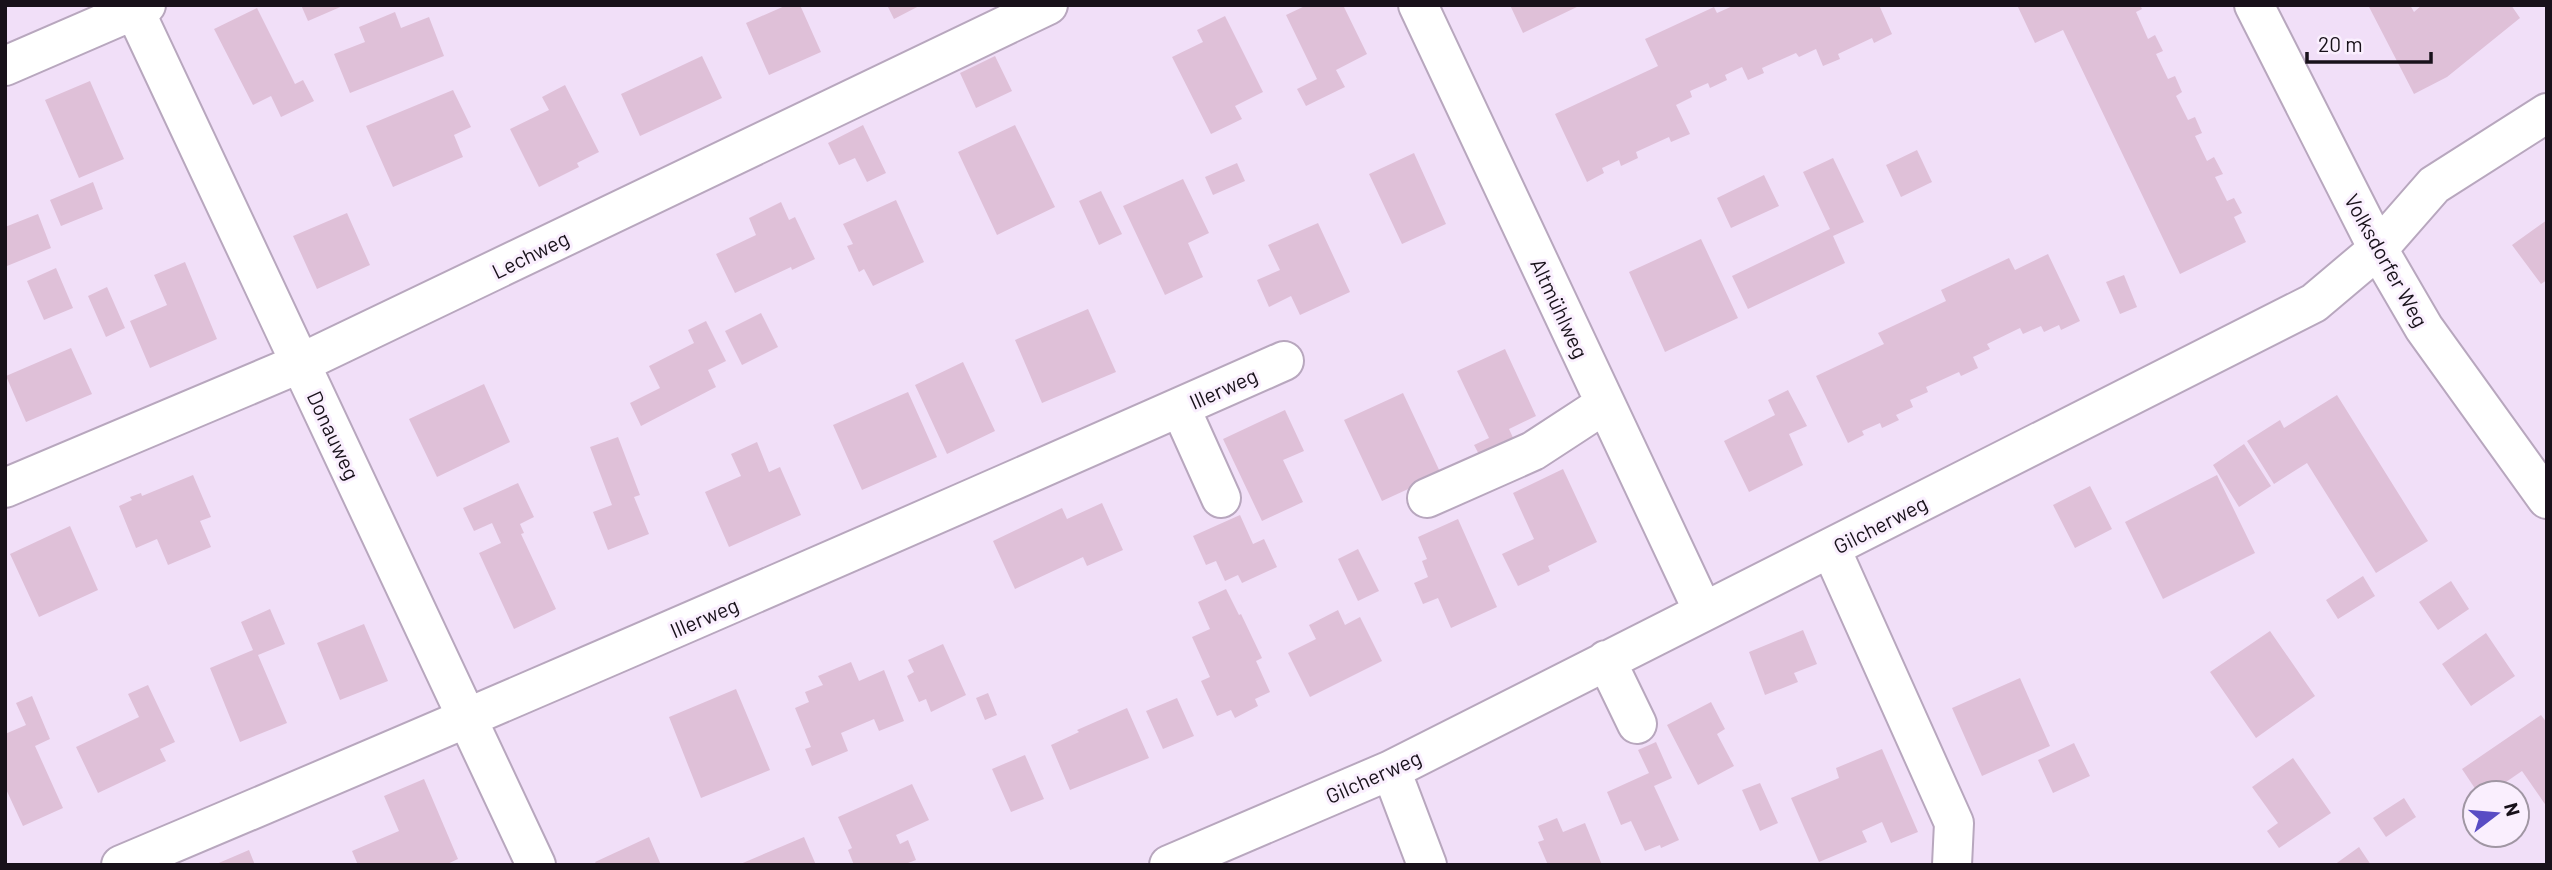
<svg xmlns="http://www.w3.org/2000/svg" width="2552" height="870" font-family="Barlow,sans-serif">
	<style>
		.building { fill: #dfc0d8 }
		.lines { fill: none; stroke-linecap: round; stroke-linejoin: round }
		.minor-casing { stroke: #b8a7be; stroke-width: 42 }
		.minor { stroke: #fff; stroke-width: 38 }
		.labels { text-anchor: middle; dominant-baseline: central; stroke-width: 6; stroke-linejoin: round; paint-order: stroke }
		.street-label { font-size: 21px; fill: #18111a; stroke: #faeffe }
	</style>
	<rect width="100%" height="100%" fill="#f1dff8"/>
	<path class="building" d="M 301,5 L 345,5 L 308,21 Z
		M 787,5 L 800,5 L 821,52 L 769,75 L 746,23 Z
		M 887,5 L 921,5 L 894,19 Z
		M 1307,5 L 1343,5 L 1367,54 L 1336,70 L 1345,87 L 1306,106 L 1297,89 L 1317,79 L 1286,15 Z
		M 1510,5 L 1581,5 L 1523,33 Z
		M 1735,5 L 1879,5 L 1892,34 L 1874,43 L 1872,38 L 1838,54 L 1840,59 L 1823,66 L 1816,49 L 1799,57 L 1796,53 L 1762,68 L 1764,73 L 1748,80 L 1742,67 L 1725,75 L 1727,80 L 1710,88 L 1708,83 L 1690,91 L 1692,97 L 1676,105 L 1690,134 L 1671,142 L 1669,137 L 1636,152 L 1638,158 L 1621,166 L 1619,160 L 1602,168 L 1604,173 L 1587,182 L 1555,114 L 1658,66 L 1645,39 L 1714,7 L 1717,13 Z
		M 2017,5 L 2140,5 L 2142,9 L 2136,12 L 2148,39 L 2155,35 L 2163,51 L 2156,54 L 2168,79 L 2175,76 L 2182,92 L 2176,96 L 2188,120 L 2195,117 L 2202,133 L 2195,136 L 2207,161 L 2214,157 L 2223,174 L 2215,177 L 2227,201 L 2234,198 L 2242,213 L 2234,217 L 2246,242 L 2180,274 L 2063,30 L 2035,43 Z
		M 2368,5 L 2410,5 L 2414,12 L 2422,5 L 2511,5 L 2520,18 L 2447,77 L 2414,94 Z
		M 257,8 L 295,84 L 303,80 L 314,101 L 281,117 L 271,96 L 253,105 L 214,29 Z
		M 395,12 L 401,28 L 429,17 L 444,56 L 350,93 L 334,54 L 365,42 L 359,27 Z
		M 1225,16 L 1263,92 L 1235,106 L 1242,119 L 1211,134 L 1172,57 L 1203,42 L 1197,30 Z
		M 702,56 L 722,98 L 640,136 L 621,94 Z
		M 995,56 L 1012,91 L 976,108 L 960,73 Z
		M 90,81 L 124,159 L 79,178 L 45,100 Z
		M 565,85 L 599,152 L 577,163 L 579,167 L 539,187 L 510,129 L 549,110 L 542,97 Z
		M 453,90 L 471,127 L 454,135 L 463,157 L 393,187 L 366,126 Z
		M 863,125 L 886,173 L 867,182 L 855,158 L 839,165 L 828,143 Z
		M 1015,125 L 1055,207 L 997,235 L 958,152 Z
		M 1917,150 L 1932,182 L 1901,197 L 1886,165 Z
		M 1414,153 L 1446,224 L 1402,244 L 1369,174 Z
		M 1833,158 L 1864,222 L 1833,236 L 1845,263 L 1748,309 L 1732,276 L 1830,229 L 1803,172 Z
		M 1237,163 L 1245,181 L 1213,195 L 1205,177 Z
		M 1764,175 L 1779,206 L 1731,228 L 1717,198 Z
		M 1183,179 L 1209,233 L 1188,243 L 1203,277 L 1165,295 L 1123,206 Z
		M 93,182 L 103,209 L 61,226 L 50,200 Z
		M 1101,191 L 1122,234 L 1099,245 L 1079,201 Z
		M 896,200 L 924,262 L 873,286 L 864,269 L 859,272 L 847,246 L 853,244 L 843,224 Z
		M 781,202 L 789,220 L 795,217 L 815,259 L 792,270 L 791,267 L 735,293 L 716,254 L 756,235 L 749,218 Z
		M 347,213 L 370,265 L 317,289 L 293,236 Z
		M 38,214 L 51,248 L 7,266 L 5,227 Z
		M 2547,220 L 2547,280 L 2541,284 L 2512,245 Z
		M 1318,223 L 1350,292 L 1300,315 L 1291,296 L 1269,307 L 1257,280 L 1280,270 L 1268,245 Z
		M 1701,239 L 1738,318 L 1665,352 L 1629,272 Z
		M 2048,254 L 2080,321 L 2061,330 L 2059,325 L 2044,332 L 2041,326 L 2023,334 L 2020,328 L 1987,344 L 1990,349 L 1973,357 L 1978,368 L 1961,376 L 1959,372 L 1926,387 L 1928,392 L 1910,400 L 1913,407 L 1896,415 L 1899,420 L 1882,428 L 1880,423 L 1862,431 L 1864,435 L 1848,443 L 1816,376 L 1884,344 L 1878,333 L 1946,301 L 1941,290 L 2009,258 L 2015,270 Z
		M 185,262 L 217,339 L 150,368 L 130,321 L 167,305 L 154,275 Z
		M 56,268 L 73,308 L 44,320 L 27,281 Z
		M 2124,275 L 2137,307 L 2120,314 L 2106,282 Z
		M 107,287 L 125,328 L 106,337 L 88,296 Z
		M 1088,309 L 1116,372 L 1042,403 L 1015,340 Z
		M 761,313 L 778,347 L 742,365 L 725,331 Z
		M 706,321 L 726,361 L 708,370 L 716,387 L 641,426 L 630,403 L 660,388 L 649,366 L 694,343 L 688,330 Z
		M 71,348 L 92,394 L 26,422 L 6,376 Z
		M 1505,349 L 1536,416 L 1509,429 L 1516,444 L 1482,460 L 1474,445 L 1489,438 L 1457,371 Z
		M 963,362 L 995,431 L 947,454 L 915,385 Z
		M 484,384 L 510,442 L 437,477 L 409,419 Z
		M 1788,390 L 1807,426 L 1789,434 L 1803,465 L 1749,492 L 1724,441 L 1775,415 L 1768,400 Z
		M 908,392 L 937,457 L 862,490 L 833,425 Z
		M 1403,393 L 1441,474 L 1382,501 L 1344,420 Z
		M 2337,395 L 2428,541 L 2376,573 L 2307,463 L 2274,484 L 2247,441 L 2280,420 L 2284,428 Z
		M 1285,410 L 1304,451 L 1283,460 L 1303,502 L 1262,521 L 1223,439 Z
		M 618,437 L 640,495 L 634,497 L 649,534 L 608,550 L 593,512 L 612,505 L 590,447 Z
		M 757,442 L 769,472 L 780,467 L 801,515 L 729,547 L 705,492 L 741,476 L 731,454 Z
		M 2244,444 L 2271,486 L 2239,507 L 2213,465 Z
		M 1563,469 L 1597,542 L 1548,566 L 1550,571 L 1518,586 L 1502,554 L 1534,539 L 1513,493 Z
		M 193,475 L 211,517 L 200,521 L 211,547 L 168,565 L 157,539 L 136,548 L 119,506 L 132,500 L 130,497 L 141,493 L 142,496 Z
		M 2217,475 L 2255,553 L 2163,599 L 2125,522 Z
		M 518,483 L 534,517 L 520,524 L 524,533 L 521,534 L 556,609 L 514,629 L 479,553 L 501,543 L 492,523 L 474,531 L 463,508 Z
		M 2090,486 L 2112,529 L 2075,548 L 2053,505 Z
		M 1102,503 L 1123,550 L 1087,566 L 1083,557 L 1015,589 L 993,541 L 1062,508 L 1067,519 Z
		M 1240,515 L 1253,544 L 1264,539 L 1277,567 L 1242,583 L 1238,575 L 1225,581 L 1216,561 L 1206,565 L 1193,536 Z
		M 1458,519 L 1497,607 L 1451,628 L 1438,598 L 1423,604 L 1414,583 L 1428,577 L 1422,561 L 1427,559 L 1418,537 Z
		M 70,526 L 98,590 L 39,617 L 10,554 Z
		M 1358,549 L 1379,591 L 1358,601 L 1338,559 Z
		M 2363,576 L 2375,596 L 2338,619 L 2326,600 Z
		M 2451,581 L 2469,609 L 2438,630 L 2419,602 Z
		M 1226,589 L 1239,615 L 1241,614 L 1262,658 L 1256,661 L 1270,692 L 1255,699 L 1258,706 L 1235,718 L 1231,710 L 1217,716 L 1201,681 L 1210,677 L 1192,637 L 1210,629 L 1198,602 Z
		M 270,609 L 285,644 L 258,655 L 287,723 L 240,742 L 210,668 L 253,650 L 241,622 Z
		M 1338,610 L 1345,625 L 1360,617 L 1382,661 L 1310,697 L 1288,653 L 1316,639 L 1309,625 Z
		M 364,624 L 388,681 L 340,700 L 317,643 Z
		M 1803,630 L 1817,664 L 1794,673 L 1798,682 L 1765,695 L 1749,652 Z
		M 2270,631 L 2315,696 L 2256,738 L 2210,672 Z
		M 2486,633 L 2515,676 L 2471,706 L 2442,664 Z
		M 943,644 L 966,695 L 931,712 L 926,699 L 919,702 L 907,676 L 914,672 L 908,660 Z
		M 851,662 L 859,681 L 884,670 L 904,721 L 879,731 L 874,719 L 841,733 L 848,751 L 812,766 L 805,749 L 811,747 L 795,708 L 809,702 L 805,692 L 823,685 L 818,676 Z
		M 2020,678 L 2050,746 L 1982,776 L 1952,708 Z
		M 148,685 L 175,742 L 160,749 L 166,761 L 98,793 L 76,747 L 139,717 L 128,694 Z
		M 736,689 L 770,770 L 701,798 L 669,717 Z
		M 988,693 L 997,715 L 985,720 L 976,698 Z
		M 32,696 L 50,739 L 35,746 L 63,808 L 23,826 L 5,787 L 5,734 L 26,725 L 16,703 Z
		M 1177,698 L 1194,736 L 1163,749 L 1146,711 Z
		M 1711,702 L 1725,729 L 1717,734 L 1734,766 L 1698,785 L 1667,725 Z
		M 1127,708 L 1149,758 L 1070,790 L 1051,745 L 1079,732 L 1077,730 Z
		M 2541,715 L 2547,723 L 2547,807 L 2522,771 L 2490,793 L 2478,793 L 2462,769 Z
		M 1656,742 L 1672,778 L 1654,786 L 1679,840 L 1661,848 L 1660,845 L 1645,851 L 1631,821 L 1621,825 L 1607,792 L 1649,773 L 1638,750 Z
		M 2074,743 L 2090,776 L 2053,793 L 2038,760 Z
		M 1882,749 L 1918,832 L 1891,843 L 1882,822 L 1862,831 L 1867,842 L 1819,862 L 1791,798 L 1839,778 L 1836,768 Z
		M 1025,755 L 1044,799 L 1011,812 L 992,769 Z
		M 2293,758 L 2331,813 L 2279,848 L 2267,831 L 2278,823 L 2252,787 Z
		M 424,779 L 458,859 L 445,865 L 358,865 L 352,851 L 399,831 L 384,796 Z
		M 1760,783 L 1778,823 L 1760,831 L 1742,790 Z
		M 912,784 L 929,820 L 896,835 L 900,844 L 908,840 L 916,860 L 908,863 L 909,865 L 854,865 L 848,850 L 852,848 L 838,817 Z
		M 2404,798 L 2416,817 L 2386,837 L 2373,818 Z
		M 1557,818 L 1563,832 L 1585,823 L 1602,865 L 1548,865 L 1538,842 L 1544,840 L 1538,826 Z
		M 649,837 L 661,865 L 597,865 L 595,862 Z
		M 804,837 L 816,865 L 738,865 Z
		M 2359,847 L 2371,865 L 2334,865 Z
		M 249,850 L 255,865 L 214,865 Z"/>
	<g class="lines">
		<defs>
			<path id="minor" d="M 132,5 L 536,865
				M 1418,5 L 1703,611
				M 2254,5 L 2378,249 L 2424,328 L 2547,499
				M 5,66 L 146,5
				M 1180,407 L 1221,498
				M 5,488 L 301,363 L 1048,5
				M 1427,498 L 1533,451 L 1605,404
				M 1831,549 L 1954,823 L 1952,865
				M 1606,660 L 1637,724
				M 1391,770 L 1427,865
				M 121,865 C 511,701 898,532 1284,361
				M 1169,865 L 1391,770 L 2314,303 L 2378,249 L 2434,185 L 2547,113"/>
		</defs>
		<use href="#minor" class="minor-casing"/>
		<use href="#minor" class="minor"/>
	</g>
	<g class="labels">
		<g class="street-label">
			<text transform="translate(530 254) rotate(-26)">Lechweg</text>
			<text transform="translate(2387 260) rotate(61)">Volksdorfer Weg</text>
			<text transform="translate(1560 308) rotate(65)">Altmühlweg</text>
			<text transform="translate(1223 388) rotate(-24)">Illerweg</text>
			<text transform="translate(334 435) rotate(65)">Donauweg</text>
			<text transform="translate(1880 524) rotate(-27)">Gilcherweg</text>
			<text transform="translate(704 617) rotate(-23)">Illerweg</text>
			<text transform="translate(1373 776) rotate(-24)">Gilcherweg</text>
		</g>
	</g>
	<rect width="2552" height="870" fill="none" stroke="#18111a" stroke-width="14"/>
	<g transform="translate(2496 814) rotate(74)"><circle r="33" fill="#faeffe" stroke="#a096a3" stroke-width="2"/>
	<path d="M0-5L12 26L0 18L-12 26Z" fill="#594cc4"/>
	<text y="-10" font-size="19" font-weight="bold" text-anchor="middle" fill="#18111a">N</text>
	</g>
	<path d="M2307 52v10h124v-10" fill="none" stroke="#18111a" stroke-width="3.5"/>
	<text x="2318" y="52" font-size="21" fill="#18111a" stroke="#faeffe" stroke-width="5" paint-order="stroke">20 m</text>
</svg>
